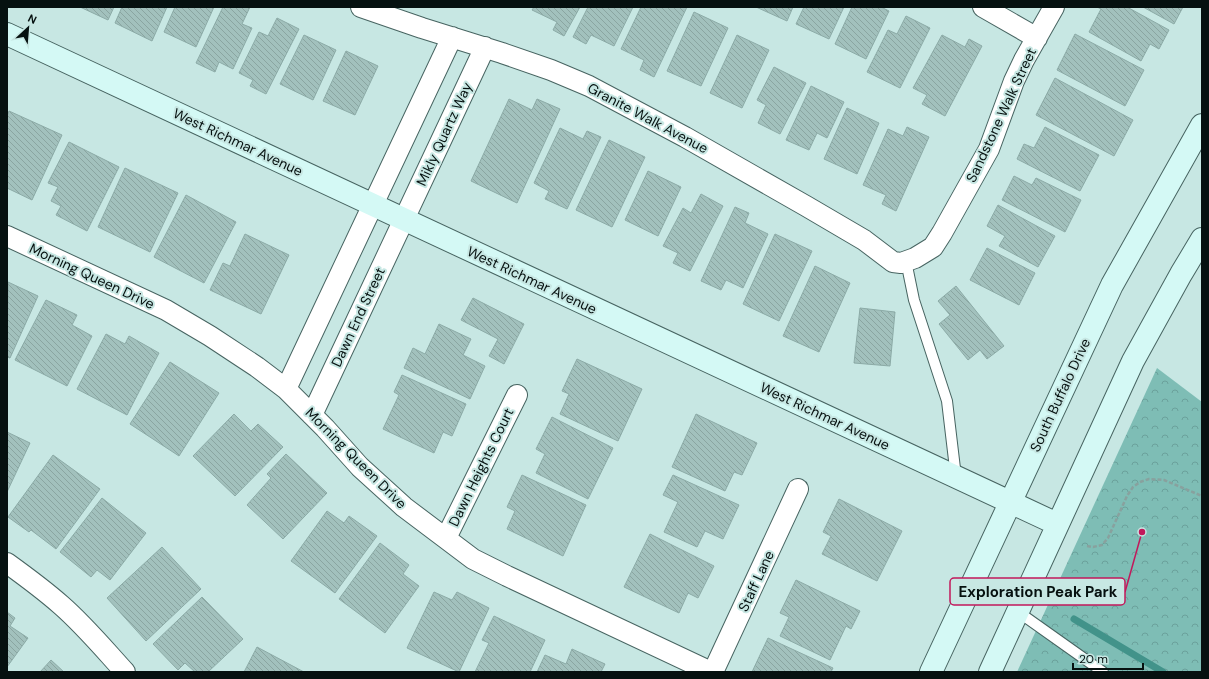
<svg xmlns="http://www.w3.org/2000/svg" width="1209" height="679" font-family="'DM Sans',sans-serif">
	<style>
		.park { fill: url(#park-crowns) }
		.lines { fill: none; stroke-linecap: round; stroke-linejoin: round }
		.stream { stroke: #42938a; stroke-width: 7 }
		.building { fill: url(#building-back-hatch); stroke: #8caba7 }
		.lane-casing { stroke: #476461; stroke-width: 12 }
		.street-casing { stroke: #476461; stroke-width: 22 }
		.secondary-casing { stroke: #476461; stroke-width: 24 }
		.path { stroke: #88a19e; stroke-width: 2.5; stroke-dasharray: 4 2; stroke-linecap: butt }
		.lane { stroke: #fff; stroke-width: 10 }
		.street { stroke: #fff; stroke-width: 20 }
		.secondary { stroke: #d4f9f5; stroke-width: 22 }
		.labels { text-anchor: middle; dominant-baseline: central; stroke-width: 4; stroke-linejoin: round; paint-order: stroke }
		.street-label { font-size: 14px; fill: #061110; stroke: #c7e7e3 }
		.leader { fill: none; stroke: #c2185b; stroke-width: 1.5 }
		.callout-dot { fill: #c2185b; stroke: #c7e7e3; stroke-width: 1.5 }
		.callout { fill: #c7e7e3; stroke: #c2185b; stroke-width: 1.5 }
		.callout-label { font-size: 15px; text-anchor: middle; font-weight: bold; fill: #061110 }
	</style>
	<defs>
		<pattern id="park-crowns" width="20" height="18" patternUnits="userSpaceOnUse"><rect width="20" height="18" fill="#7ebdb5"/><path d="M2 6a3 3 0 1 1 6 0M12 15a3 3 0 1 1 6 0" fill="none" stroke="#6ba19b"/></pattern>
		<pattern id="building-back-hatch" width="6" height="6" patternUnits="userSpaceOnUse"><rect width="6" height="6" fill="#a2c1bd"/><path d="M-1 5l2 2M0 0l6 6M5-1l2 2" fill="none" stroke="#8aa5a1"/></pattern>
	</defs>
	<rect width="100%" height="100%" fill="#c7e7e3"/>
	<path class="park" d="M 1157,368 L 1202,402 L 1202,672 L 1017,672 Z"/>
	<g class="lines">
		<path class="stream" d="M 1074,619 L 1163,672"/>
	</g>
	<path class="building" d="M 80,7 L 114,7 L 108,20 Z
		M 122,7 L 167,7 L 152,41 L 115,23 Z
		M 175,7 L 214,7 L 196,47 L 164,32 Z
		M 223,7 L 250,7 L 242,24 L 252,28 L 233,69 L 219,62 L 215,72 L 196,63 Z
		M 534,7 L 580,7 L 564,36 L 553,30 L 557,22 L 532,10 Z
		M 588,7 L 633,7 L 614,46 L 591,35 L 586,44 L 573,37 Z
		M 641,7 L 687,7 L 654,77 L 640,70 L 644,60 L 621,49 Z
		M 756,7 L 793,7 L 787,21 Z
		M 804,7 L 844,7 L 829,39 L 796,24 Z
		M 852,7 L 881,7 L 889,11 L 866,59 L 835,44 Z
		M 1097,7 L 1127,7 L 1169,30 L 1159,49 L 1150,44 L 1141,61 L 1089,32 L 1101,9 Z
		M 1143,7 L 1183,7 L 1174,24 Z
		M 694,12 L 728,28 L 701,86 L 667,71 Z
		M 906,16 L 930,28 L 900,88 L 867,72 L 888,30 L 897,34 Z
		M 277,18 L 299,29 L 266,94 L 250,86 L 253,80 L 239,73 L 259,32 L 268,36 Z
		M 1075,34 L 1144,70 L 1125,106 L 1057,70 Z
		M 304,35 L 336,50 L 313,100 L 280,84 Z
		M 737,35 L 769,50 L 742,108 L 710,93 Z
		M 942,35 L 965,47 L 969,39 L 982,46 L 945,116 L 922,104 L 927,95 L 913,88 Z
		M 346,51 L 378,66 L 355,115 L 323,101 Z
		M 774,67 L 806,83 L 780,134 L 758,123 L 766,105 L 757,100 Z
		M 1055,78 L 1133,120 L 1114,156 L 1036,115 Z
		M 811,86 L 844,102 L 827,138 L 817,133 L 809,150 L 786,140 Z
		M 509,99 L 532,110 L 537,99 L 560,109 L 517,203 L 471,181 Z
		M 847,108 L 879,123 L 857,174 L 824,159 Z
		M 9,111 L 62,135 L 32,200 L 7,188 L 7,116 Z
		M 907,127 L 929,137 L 896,211 L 882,204 L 886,195 L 863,185 L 888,129 L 903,136 Z
		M 1045,127 L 1099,155 L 1080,191 L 1017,159 L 1024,144 L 1034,148 Z
		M 560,128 L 583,139 L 587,131 L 601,137 L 567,209 L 545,199 L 549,191 L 534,183 Z
		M 609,140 L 645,157 L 612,227 L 576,210 Z
		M 69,142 L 119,167 L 87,231 L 56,215 L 61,206 L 51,201 L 58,187 L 48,183 Z
		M 125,168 L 178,193 L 150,252 L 98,227 Z
		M 648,171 L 681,187 L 658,236 L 625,220 Z
		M 1014,176 L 1032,185 L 1036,178 L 1081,200 L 1065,232 L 1002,200 Z
		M 701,194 L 723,206 L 690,271 L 673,263 L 678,253 L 663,246 L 683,208 L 691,213 Z
		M 186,195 L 236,222 L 204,283 L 154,257 Z
		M 998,205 L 1055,236 L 1038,267 L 999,246 L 1005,236 L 987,226 Z
		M 735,207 L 749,213 L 745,223 L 768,234 L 743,288 L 726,280 L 721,290 L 701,281 Z
		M 245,234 L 289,255 L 261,314 L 210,290 L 223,263 L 230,266 Z
		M 775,234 L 812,251 L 779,321 L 743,304 Z
		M 987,248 L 1035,273 L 1019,305 L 970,280 Z
		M 815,266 L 850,283 L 819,352 L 783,336 Z
		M 8,282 L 38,296 L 10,358 L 7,357 Z
		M 956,286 L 1004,346 L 987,359 L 980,350 L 968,360 L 939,324 L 950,315 L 938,301 Z
		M 473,298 L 524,324 L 504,364 L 489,356 L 498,339 L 461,320 Z
		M 46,300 L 77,315 L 72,325 L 92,336 L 67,386 L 15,360 Z
		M 860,308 L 895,312 L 890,366 L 854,363 Z
		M 439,324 L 471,339 L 463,355 L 485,366 L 470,399 L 404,368 L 413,348 L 425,354 Z
		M 106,334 L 125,344 L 129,336 L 159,353 L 127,415 L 77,389 Z
		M 577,359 L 642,389 L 618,441 L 560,414 L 569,394 L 562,391 Z
		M 170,362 L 219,393 L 179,456 L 130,424 Z
		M 402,375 L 466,404 L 452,436 L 443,432 L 434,453 L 383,429 L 399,395 L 394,392 Z
		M 234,414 L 251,431 L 258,424 L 283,447 L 235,496 L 193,456 Z
		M 696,414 L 757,443 L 742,475 L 734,472 L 725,491 L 672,467 Z
		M 552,417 L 613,448 L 588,499 L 536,473 L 545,454 L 536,449 Z
		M 7,432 L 30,443 L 7,492 Z
		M 286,454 L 327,493 L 283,539 L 247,505 L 271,478 L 267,474 Z
		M 53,455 L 100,489 L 56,549 L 31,530 L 29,532 L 8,517 Z
		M 522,475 L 586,505 L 563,556 L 507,529 L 515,511 L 507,507 Z
		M 673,475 L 739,505 L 723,539 L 705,531 L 697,547 L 664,532 L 678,502 L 663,495 Z
		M 102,498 L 146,533 L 110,580 L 97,570 L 91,577 L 60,552 Z
		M 839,499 L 902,531 L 877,581 L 822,554 L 831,536 L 823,532 Z
		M 327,511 L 344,523 L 349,516 L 377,536 L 335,593 L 291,561 Z
		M 650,534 L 714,566 L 698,598 L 688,593 L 679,613 L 624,587 Z
		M 380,543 L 409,565 L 403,574 L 419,586 L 385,633 L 339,599 Z
		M 162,547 L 201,589 L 146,641 L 107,598 Z
		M 796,580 L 860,611 L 851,629 L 846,626 L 830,660 L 780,636 L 789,617 L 780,613 Z
		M 434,592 L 452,600 L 457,592 L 489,608 L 459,672 L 407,648 Z
		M 202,597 L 243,639 L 208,672 L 195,672 L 185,663 L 178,670 L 153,644 Z
		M 7,612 L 15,618 L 10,626 L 28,638 L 7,667 Z
		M 494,616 L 545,640 L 530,672 L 475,672 L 489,643 L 482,640 Z
		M 768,638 L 833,668 L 831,672 L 752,672 Z
		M 257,647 L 304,672 L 244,672 Z
		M 572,649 L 605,664 L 601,672 L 537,672 L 545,655 L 566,664 Z
		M 51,660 L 64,672 L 40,672 Z"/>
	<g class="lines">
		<defs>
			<path id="lane" d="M 906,261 L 914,300 L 947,401 L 956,477
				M 1017,611 L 1103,672"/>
			<path id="street" d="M 361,7 L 422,28 L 502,53 L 551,70 L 589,86 L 685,137 L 806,206 L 864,240 L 893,262 L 901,263 L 915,258 L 933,247 L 942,233 L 989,149 L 1014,81 L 1024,60 L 1054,7
				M 983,7 L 1037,38
				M 7,236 L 166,310 L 210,336 L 257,367 L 286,389 L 325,428 L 360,467 L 404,507 L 473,559 L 507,576 L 711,672
				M 286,389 L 452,37
				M 312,415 L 485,47
				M 446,538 L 517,395
				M 7,563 C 25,576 44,590 61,605 C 84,625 104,649 125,672
				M 713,672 L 798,489"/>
			<path id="secondary" d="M 7,34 L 1057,524
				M 931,672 L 1112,285 L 1202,125
				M 990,672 L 1133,361 L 1181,274 L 1202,239"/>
		</defs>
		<use href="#lane" class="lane-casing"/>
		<use href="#street" class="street-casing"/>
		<use href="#secondary" class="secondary-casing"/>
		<path class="path" d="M 1087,546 L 1093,547 L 1102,545 L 1108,538 L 1127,496 L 1133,487 L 1140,482 L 1149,479 L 1164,480 L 1202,496"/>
		<use href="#lane" class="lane"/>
		<use href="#street" class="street"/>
		<use href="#secondary" class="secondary"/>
	</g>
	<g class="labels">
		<g class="street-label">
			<text transform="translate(1001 115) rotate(-65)">Sandstone Walk Street</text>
			<text transform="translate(648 118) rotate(28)">Granite Walk Avenue</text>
			<text transform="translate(444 134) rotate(-65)">Mikly Quartz Way</text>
			<text transform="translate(238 142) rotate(25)">West Richmar Avenue</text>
			<text transform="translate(92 276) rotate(25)">Morning Queen Drive</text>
			<text transform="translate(532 280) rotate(25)">West Richmar Avenue</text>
			<text transform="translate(358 317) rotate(-65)">Dawn End Street</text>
			<text transform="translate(1060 395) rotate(-65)">South Buffalo Drive</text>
			<text transform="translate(825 416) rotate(25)">West Richmar Avenue</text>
			<text transform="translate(356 458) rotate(45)">Morning Queen Drive</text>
			<text transform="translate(481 467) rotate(-64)">Dawn Heights Court</text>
			<text transform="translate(756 581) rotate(-65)">Staff Lane</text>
		</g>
	</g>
	<path class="leader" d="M1142 532L1125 592"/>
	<circle class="callout-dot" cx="1142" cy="532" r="4"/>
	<rect class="callout" x="950" y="578" width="175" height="27" rx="4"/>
	<g class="callout-label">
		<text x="1038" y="597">Exploration Peak Park</text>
	</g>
	<rect width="1209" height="679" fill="none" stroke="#061110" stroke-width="16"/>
	<g transform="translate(28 28) rotate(26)" stroke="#c7e7e3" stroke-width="3" paint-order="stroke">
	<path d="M0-3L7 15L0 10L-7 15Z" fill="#061110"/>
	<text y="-6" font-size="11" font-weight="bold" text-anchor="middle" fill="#061110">N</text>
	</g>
	<path d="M1073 663v6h70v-6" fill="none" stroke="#061110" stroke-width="2"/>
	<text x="1079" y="663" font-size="12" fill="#061110" stroke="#c7e7e3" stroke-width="3" paint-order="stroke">20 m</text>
</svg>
